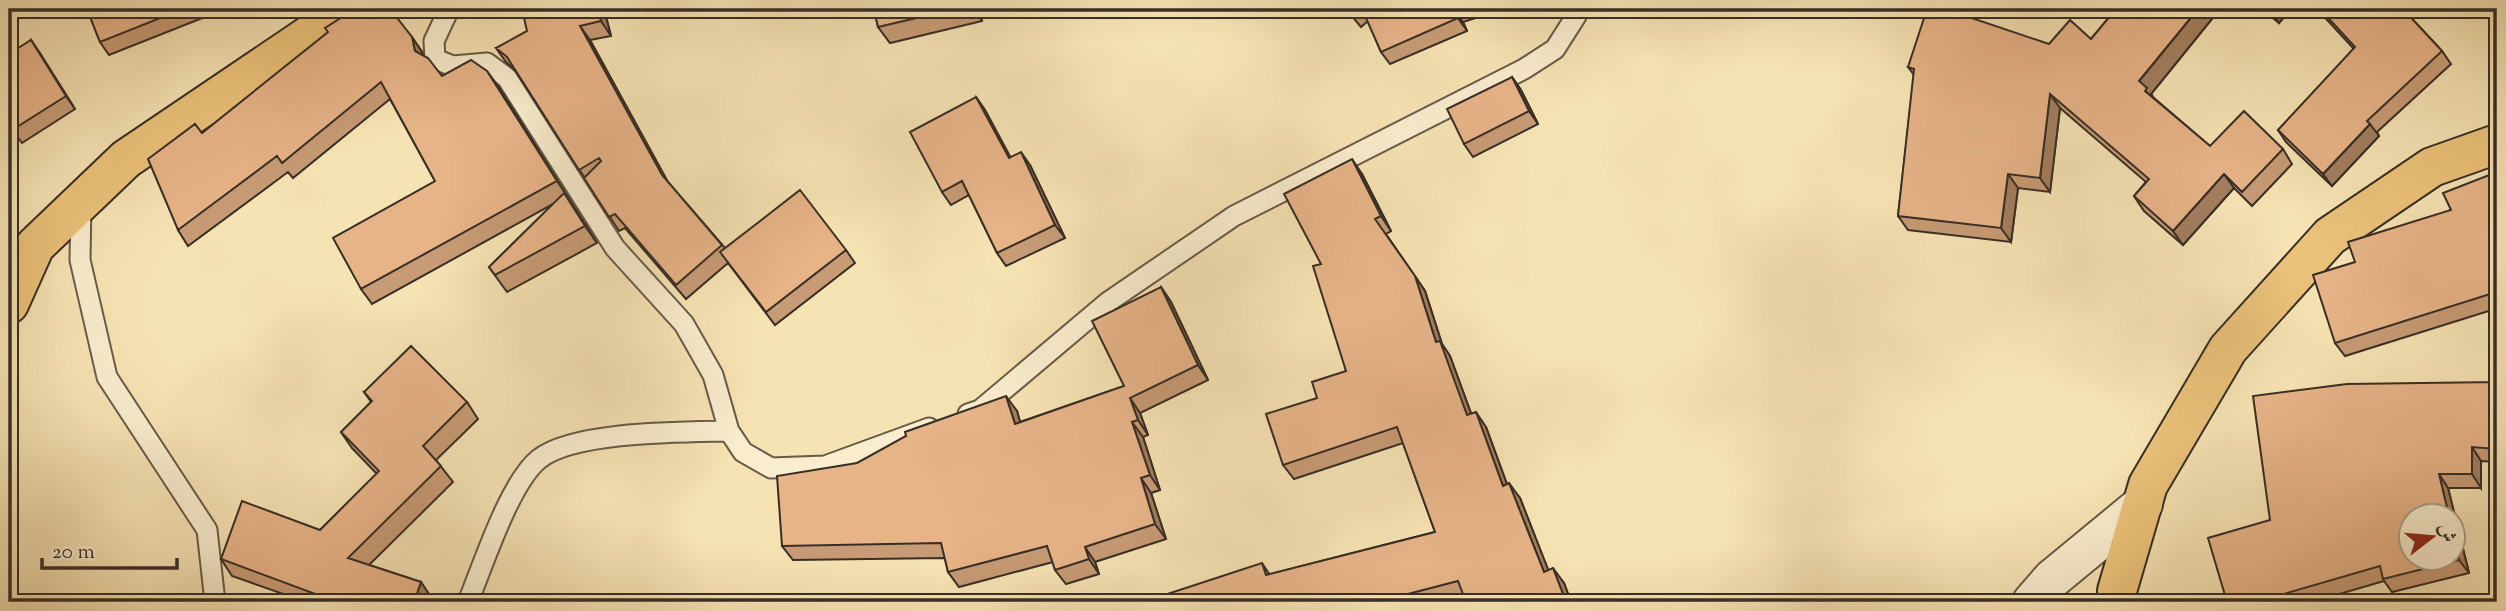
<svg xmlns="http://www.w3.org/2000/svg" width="2506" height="611" font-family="'Sorts Mill Goudy',Amiri,serif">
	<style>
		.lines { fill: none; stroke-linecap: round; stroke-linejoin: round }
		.service-casing { stroke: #685b49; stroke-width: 23 }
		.tertiary-casing { stroke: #685b49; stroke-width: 42 }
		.primary-casing { stroke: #382e25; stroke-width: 42 }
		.service { stroke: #f9edce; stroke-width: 19 }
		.tertiary { stroke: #f9edce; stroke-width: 38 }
		.primary { stroke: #ebc27a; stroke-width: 38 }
		.wall { fill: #c79b75; stroke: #382e25; stroke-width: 2 }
		.shaded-wall { fill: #a27e5f; stroke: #382e25; stroke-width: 2 }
		.building { fill: #e7b488; stroke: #382e25; stroke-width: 2 }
	</style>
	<rect width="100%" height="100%" fill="#f6e3b4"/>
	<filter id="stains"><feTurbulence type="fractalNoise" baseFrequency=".00286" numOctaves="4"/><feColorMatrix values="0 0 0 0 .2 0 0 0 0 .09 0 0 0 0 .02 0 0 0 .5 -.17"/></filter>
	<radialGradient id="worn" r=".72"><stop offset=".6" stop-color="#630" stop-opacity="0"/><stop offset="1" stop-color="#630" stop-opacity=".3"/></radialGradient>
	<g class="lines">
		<defs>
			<path id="service" d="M 449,9 L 434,41 L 435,59 L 453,66 L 487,63 L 507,78 L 615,248 L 684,324 L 713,375 L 729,431 L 743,452 L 771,468 L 825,466 L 929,428
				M 81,204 L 80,260 L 107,377 L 207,530 L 215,602
				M 968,414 L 980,410 L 1108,302 L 1234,216 L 1524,69 L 1555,49 L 1576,16 L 1578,9
				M 468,602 C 483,565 510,482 539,459 C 574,431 684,432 729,431"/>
			<path id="tertiary" d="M 2032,602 L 2052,579 L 2143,504"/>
			<path id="primary" d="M 9,304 L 35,246 L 126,159 L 348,9
				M 2118,602 L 2117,591 L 2148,485 L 2228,349 L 2330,236 L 2432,167 L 2497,144"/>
		</defs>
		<use href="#service" class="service-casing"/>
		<use href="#tertiary" class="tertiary-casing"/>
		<use href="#primary" class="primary-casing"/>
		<use href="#service" class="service"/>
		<use href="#tertiary" class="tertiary"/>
		<use href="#primary" class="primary"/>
	</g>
	<path class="wall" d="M 87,9 L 225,9 L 109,55 L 100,42 Z
		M 604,9 L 611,36 L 590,40 L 668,182 L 725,248 L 846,250 L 855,263 L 775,325 L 728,263 L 686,299 L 625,228 L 619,231 L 515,70 L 506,62 L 496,48 Z
		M 874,9 L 979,9 L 982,21 L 890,43 L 878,27 Z
		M 1346,9 L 1504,9 L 1463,22 L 1467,31 L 1390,64 L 1381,52 L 1368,21 L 1361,27 Z
		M 2116,9 L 2220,9 L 2151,94 L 2154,98 L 2210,146 L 2283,149 L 2292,164 L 2252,206 L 2234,188 L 2183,245 L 2144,211 L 2134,196 L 2146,182 L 2060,108 L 2050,192 L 2018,188 L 2011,242 L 1908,230 L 1898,216 L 1914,75 L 1908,67 L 2049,44 L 2091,39 Z
		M 2262,9 L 2291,9 L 2279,23 Z
		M 2317,9 L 2403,9 L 2442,51 L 2451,64 L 2377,132 L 2379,136 L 2332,186 L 2286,142 L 2278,130 L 2354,49 Z
		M 412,37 L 422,52 L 423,56 L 442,76 L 498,86 L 597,243 L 507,292 L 489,267 L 553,204 L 372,304 L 361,289 L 435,181 L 390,99 L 293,178 L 288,172 L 188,246 L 178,230 L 202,133 Z
		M 31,40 L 75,109 L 22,143 L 12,130 Z
		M 1512,77 L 1521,90 L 1538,124 L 1473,157 L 1464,144 Z
		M 976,97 L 985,110 L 1010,157 L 1030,165 L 1065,238 L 1006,266 L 997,253 L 969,195 L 951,205 L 942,192 Z
		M 2497,172 L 2495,309 L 2345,356 L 2335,343 L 2355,262 L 2451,210 Z
		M 1362,174 L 1391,231 L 1386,234 L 1425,291 L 1442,344 L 1450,356 L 1471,413 L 1486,427 L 1507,484 L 1520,498 L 1548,570 L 1564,583 L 1571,602 L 1466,602 L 1464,597 L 1445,602 L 1143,602 L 1270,574 L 1435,532 L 1403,443 L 1294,479 L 1283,465 L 1317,398 L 1346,371 L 1321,264 Z
		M 1161,287 L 1171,302 L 1208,380 L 1140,413 L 1148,435 L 1143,437 L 1160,490 L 1151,493 L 1166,539 L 1095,562 L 1099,574 L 1066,584 L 1055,570 L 1053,562 L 959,587 L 948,572 L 945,558 L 793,560 L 782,546 L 857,463 L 1017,411 L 1020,422 L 1124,386 Z
		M 2497,379 L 2497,462 L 2481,461 L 2481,488 L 2448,488 L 2469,573 L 2392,592 L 2384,581 L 2312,602 L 2227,602 L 2270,520 L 2497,382 Z
		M 364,392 L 467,402 L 478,419 L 436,460 L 453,482 L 369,565 L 421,582 L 432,599 L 431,602 L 306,602 L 232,576 L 221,559 L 320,530 L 377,474 L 352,448 L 341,432 L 371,402 Z"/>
	<path class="shaded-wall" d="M 598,9 L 604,9 L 611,36 L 601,21 Z
		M 974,9 L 979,9 L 982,21 Z
		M 1454,9 L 1463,22 L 1467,31 L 1458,18 Z
		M 2198,9 L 2220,9 L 2151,94 L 2157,103 L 2155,105 L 2139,81 Z
		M 2272,9 L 2291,9 L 2279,23 L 2271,11 Z
		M 580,26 L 590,40 L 672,190 L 662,175 Z
		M 412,37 L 422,52 L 426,67 L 415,51 Z
		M 31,40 L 40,53 L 75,109 L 66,96 Z
		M 487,71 L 498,86 L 567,196 L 557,181 Z
		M 1512,77 L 1521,90 L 1538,124 L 1529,111 Z
		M 2050,94 L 2060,108 L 2050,192 L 2040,178 Z
		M 976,97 L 985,110 L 1018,171 L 1009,158 Z
		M 2370,124 L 2379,136 L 2332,186 L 2323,174 Z
		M 1021,152 L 1030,165 L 1065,238 L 1055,225 Z
		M 1352,159 L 1362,174 L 1391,231 L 1381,216 Z
		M 2008,174 L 2018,188 L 2011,242 L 2001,228 Z
		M 2224,174 L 2234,188 L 2183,245 L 2173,231 Z
		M 564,193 L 576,210 L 597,243 L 585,226 Z
		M 1415,276 L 1425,291 L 1442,344 L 1450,356 L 1477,430 L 1467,415 L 1436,342 Z
		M 1161,287 L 1171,302 L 1208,380 L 1198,365 Z
		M 1006,396 L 1017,411 L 1025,439 L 1015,424 Z
		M 1130,398 L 1140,413 L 1148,435 L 1138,420 Z
		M 1476,412 L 1486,427 L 1513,501 L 1503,486 Z
		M 1132,422 L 1143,437 L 1160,490 L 1150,475 Z
		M 2472,447 L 2481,461 L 2481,488 L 2472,474 Z
		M 2439,474 L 2448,488 L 2469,573 L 2459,560 L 2454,535 L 2454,516 L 2449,516 Z
		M 1141,478 L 1151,493 L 1166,539 L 1155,524 Z
		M 1509,483 L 1520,498 L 1555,587 L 1544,572 Z
		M 1085,547 L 1095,562 L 1099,574 L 1089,559 Z
		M 1262,563 L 1272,578 L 1266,575 Z
		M 1553,568 L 1564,583 L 1571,602 L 1566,602 Z
		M 421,582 L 432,599 L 431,602 L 414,602 Z"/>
	<path class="building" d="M 87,9 L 183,9 L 100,42 Z
		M 352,9 L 390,9 L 412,37 L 415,51 L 428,58 L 442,76 L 471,60 L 487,71 L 557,181 L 361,289 L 333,238 L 435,181 L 381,82 L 282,163 L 277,156 L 178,230 L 148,159 L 195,124 L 202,133 L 328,32 L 325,28 L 350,12 Z
		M 522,9 L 598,9 L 601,21 L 580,26 L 662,175 L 722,245 L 676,285 L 615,214 L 609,217 L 584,178 L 601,161 L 599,158 L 579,170 L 507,57 L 496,48 L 527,31 Z
		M 874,9 L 955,9 L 878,27 Z
		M 1347,9 L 1358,9 L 1352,14 Z
		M 1362,9 L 1455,9 L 1454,9 L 1458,18 L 1381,52 Z
		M 1927,9 L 1945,9 L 2049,44 L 2070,20 L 2091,39 L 2116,9 L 2198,9 L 2139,81 L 2147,88 L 2145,91 L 2210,146 L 2244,111 L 2283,149 L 2242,192 L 2224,174 L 2173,231 L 2134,196 L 2149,179 L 2050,94 L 2040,178 L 2008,174 L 2001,228 L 1898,216 L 1914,69 L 1908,67 Z
		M 2320,9 L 2403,9 L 2442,51 L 2367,121 L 2370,124 L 2323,174 L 2278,130 L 2355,47 Z
		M 2491,9 L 2497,9 L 2497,37 Z
		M 31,40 L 66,96 L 12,130 L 9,124 L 9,54 Z
		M 1512,77 L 1529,111 L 1464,144 L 1447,109 Z
		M 976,97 L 1009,158 L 1021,152 L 1055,225 L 997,253 L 962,181 L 942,192 L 910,132 Z
		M 1352,159 L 1381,216 L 1375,219 L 1415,276 L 1436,342 L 1440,341 L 1467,415 L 1476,412 L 1503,486 L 1509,483 L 1544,572 L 1553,568 L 1566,602 L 1466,602 L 1458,581 L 1377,602 L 1143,602 L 1262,563 L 1266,575 L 1435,532 L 1397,427 L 1283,465 L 1266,414 L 1317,398 L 1312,382 L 1346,371 L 1313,266 L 1321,264 L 1284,194 Z
		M 2497,172 L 2497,318 L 2490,294 L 2335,343 L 2313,275 L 2355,262 L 2348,242 L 2451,210 L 2443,193 Z
		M 800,190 L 846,250 L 766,312 L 720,252 Z
		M 564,193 L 585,226 L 495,275 L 489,267 Z
		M 1161,287 L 1198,365 L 1130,398 L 1138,420 L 1132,422 L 1150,475 L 1141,478 L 1155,524 L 1085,547 L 1089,559 L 1055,570 L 1047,546 L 948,572 L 941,543 L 782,546 L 777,476 L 857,463 L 906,436 L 905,432 L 1006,396 L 1015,424 L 1124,386 L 1092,321 Z
		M 411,346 L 467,402 L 423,446 L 441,466 L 348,558 L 421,582 L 414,602 L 319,602 L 321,596 L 221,559 L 242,501 L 320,530 L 379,471 L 341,432 L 372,401 L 364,392 Z
		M 2497,379 L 2497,449 L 2472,447 L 2472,474 L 2439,474 L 2449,516 L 2412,516 L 2412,558 L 2454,558 L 2454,535 L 2459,560 L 2383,579 L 2380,566 L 2256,602 L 2227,602 L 2208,538 L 2270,520 L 2253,396 L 2347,384 L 2497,382 Z
		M 534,594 L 540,602 L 521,602 Z"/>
	<rect width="2506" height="611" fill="none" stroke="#f6e3b4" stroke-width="35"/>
	<rect x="10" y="10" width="2485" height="590" fill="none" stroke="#382e25" stroke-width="3.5"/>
	<rect x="18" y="18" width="2471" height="576" fill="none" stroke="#382e25" stroke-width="2"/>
	<g transform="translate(2432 537) rotate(74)"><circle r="33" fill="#f9edce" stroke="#aca18a" stroke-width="2"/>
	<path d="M0-5L12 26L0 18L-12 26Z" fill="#8f2418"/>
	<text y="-10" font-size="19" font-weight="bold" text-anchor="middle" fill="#382e25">ش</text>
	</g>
	<path d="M42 558v10h135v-10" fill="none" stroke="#382e25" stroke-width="3.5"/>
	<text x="52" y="558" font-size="21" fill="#382e25" stroke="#f9edce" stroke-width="5" paint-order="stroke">20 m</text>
	<rect width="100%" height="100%" filter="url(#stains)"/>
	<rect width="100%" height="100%" fill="url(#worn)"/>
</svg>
